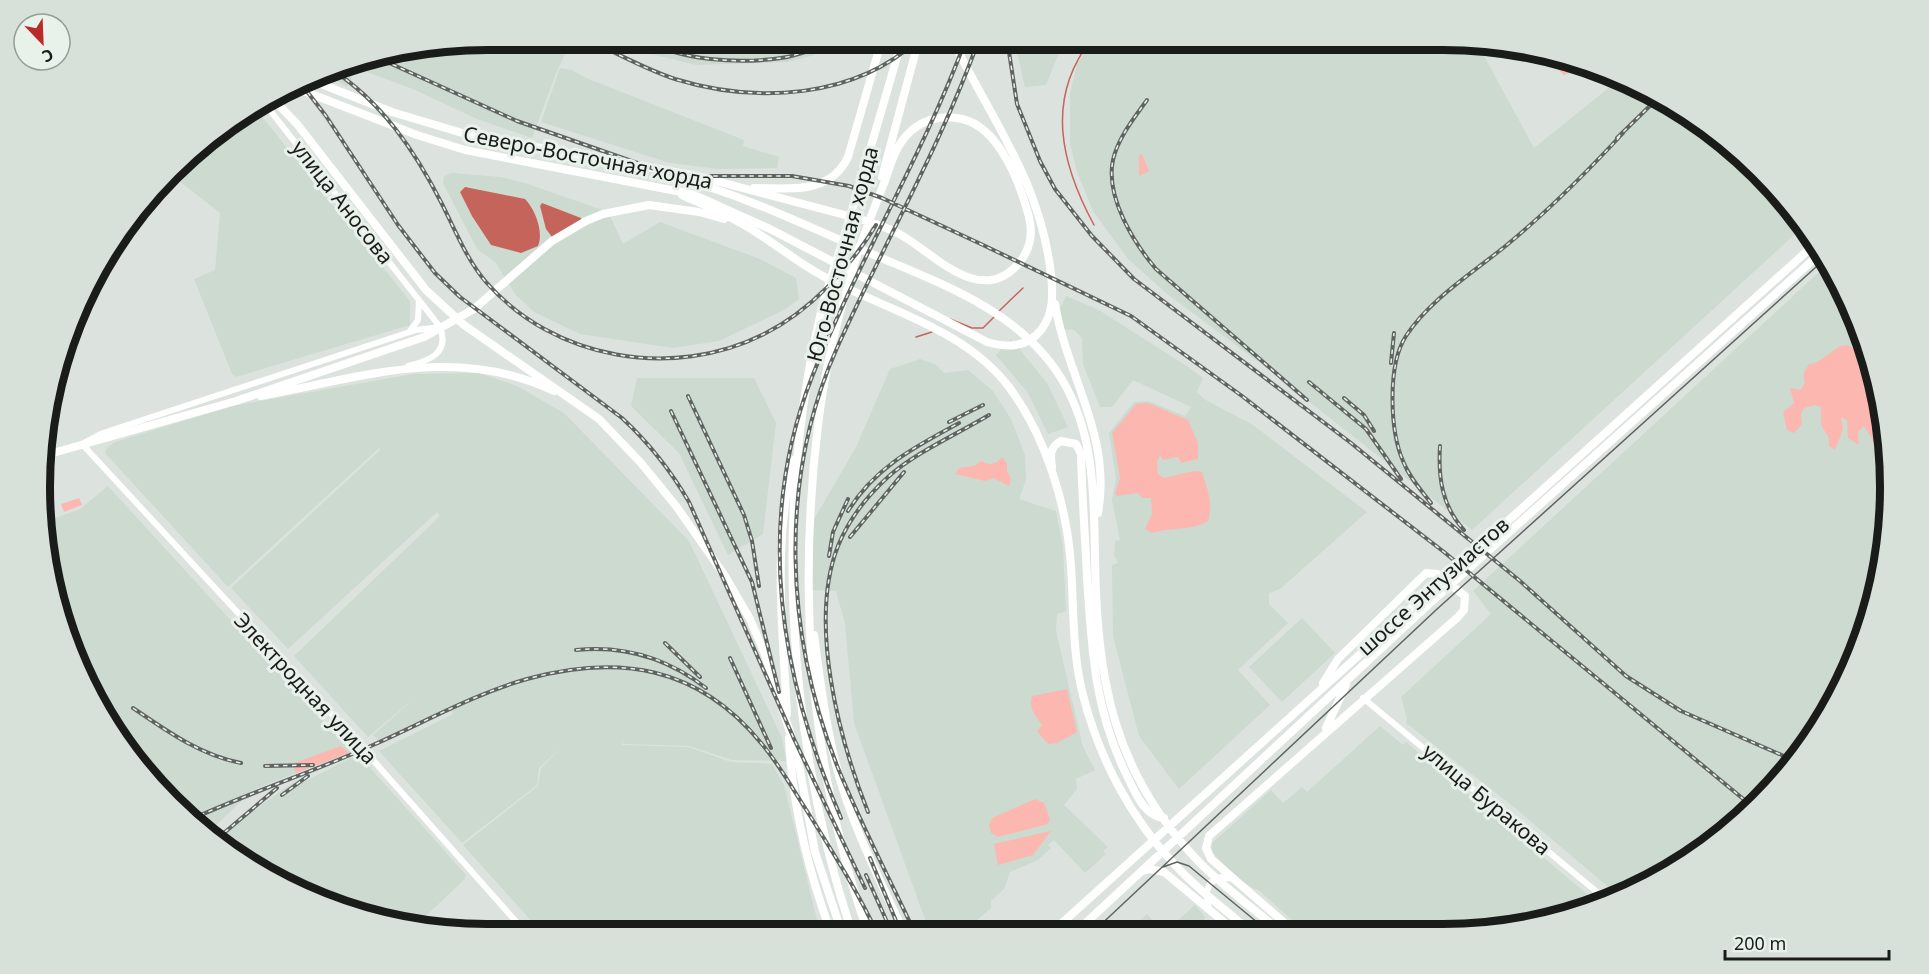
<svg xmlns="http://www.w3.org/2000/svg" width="1929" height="974" font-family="'Noto Sans',sans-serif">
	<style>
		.built { fill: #ccdad0 }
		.green { fill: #fcb8b0 }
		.water { fill: #c5645b }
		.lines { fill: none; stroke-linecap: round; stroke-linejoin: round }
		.stream { stroke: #c5645b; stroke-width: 1.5 }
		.minor { stroke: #fff; stroke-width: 6 }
		.major { stroke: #fff; stroke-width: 8 }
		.tram { stroke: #606461; stroke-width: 1.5 }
		.rail-casing { stroke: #606461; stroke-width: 4 }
		.rail { stroke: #e9f1eb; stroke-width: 1.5; stroke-dasharray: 4.5; stroke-linecap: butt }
		.labels { text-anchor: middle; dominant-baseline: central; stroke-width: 6; stroke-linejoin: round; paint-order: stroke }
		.street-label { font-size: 21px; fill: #1a1c1a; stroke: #e9f1eb }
		.rim { fill: none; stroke: #1a1c1a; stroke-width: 8 }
	</style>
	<rect width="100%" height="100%" fill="#dce3de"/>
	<path class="built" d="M 487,39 L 572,39 L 557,71 L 532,138 L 477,119 L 413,89 L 356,68 L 347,87 L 324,73 L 343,63 Z
		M 621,39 L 848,39 L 811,56 L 788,62 L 696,65 L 647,53 Z
		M 1020,40 L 1060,40 L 1063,43 L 1046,85 L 1025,87 L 1017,53 Z
		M 1093,40 L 1476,41 L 1534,148 L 1621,78 L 1640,85 L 1714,131 L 1779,191 L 1804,226 L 1472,530 L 1264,366 L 1166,293 L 1128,259 L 1093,211 L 1077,172 L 1070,143 L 1070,93 L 1077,64 Z
		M 560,68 L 572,70 L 586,78 L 744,140 L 743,146 L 779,157 L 777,168 L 719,169 L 670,163 L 541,122 Z
		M 256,109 L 410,301 L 410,325 L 236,377 L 232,374 L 194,279 L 215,270 L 220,213 L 173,176 L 214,132 Z
		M 452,173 L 501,177 L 525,183 L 608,212 L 623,244 L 660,222 L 760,259 L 796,278 L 799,299 L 784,310 L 719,341 L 673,348 L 580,334 L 534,312 L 515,294 L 496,263 L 477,249 L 443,183 L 444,176 Z
		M 1830,262 L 1866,343 L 1886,428 L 1889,516 L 1875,603 L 1844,685 L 1779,782 L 1714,843 L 1620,897 L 1515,808 L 1406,723 L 1407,719 L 1401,697 L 1491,614 L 1473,591 Z
		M 1066,296 L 1099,310 L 1185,365 L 1203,378 L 1197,392 L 1204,399 L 1253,425 L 1367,512 L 1280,589 L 1269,593 L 1269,604 L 1288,623 L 1238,670 L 1270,705 L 1179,789 L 1139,736 L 1113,636 L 1112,565 L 1118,563 L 1114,555 L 1115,541 L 1120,540 L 1112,500 L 1116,479 L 1109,433 L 1134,402 L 1148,401 L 1185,416 L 1191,407 L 1133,380 L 1112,407 L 1100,407 L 1083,364 L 1082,338 L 1074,330 L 1063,329 L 1054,321 Z
		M 1011,339 L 1047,383 L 1068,427 L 1048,434 L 1028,393 L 996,355 L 1001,350 L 997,346 L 1005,345 Z
		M 920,359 L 935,364 L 944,373 L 968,370 L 993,391 L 1011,419 L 1025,455 L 1026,480 L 1019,499 L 1056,511 L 1063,546 L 1066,611 L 1057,614 L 1056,631 L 1083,747 L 1095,770 L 1076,779 L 1077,789 L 1064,805 L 1108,847 L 1103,851 L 1106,854 L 1085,873 L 1054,840 L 1048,845 L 1051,848 L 1038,860 L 1010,872 L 1004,889 L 991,901 L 991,908 L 974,923 L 983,933 L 930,933 L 854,723 L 845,624 L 836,591 L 810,590 L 813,521 L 856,447 L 890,369 Z
		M 479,373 L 517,386 L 564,413 L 689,541 L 782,738 L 786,761 L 732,760 L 689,746 L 623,744 L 623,737 L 622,745 L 688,747 L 731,762 L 772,764 L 784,785 L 818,924 L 808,933 L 543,934 L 463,845 L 538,786 L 541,768 L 562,747 L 539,768 L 537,785 L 462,843 L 379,751 L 453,714 L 450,707 L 378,740 L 373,735 L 418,695 L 368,737 L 294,656 L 440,516 L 437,512 L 288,649 L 231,588 L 380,450 L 379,448 L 228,587 L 105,453 L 107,448 L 115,442 L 232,406 L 413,374 Z
		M 637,378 L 754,378 L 776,423 L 763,534 L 728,555 L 679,453 L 631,406 Z
		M 108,486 L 351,752 L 253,790 L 209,832 L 170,804 L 85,685 L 44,549 L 48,548 L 44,522 L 80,509 Z
		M 1302,618 L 1335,653 L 1282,702 L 1249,667 Z
		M 1380,726 L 1403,745 L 1406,742 L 1600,905 L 1500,931 L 1305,932 L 1261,892 L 1242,882 L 1212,852 L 1212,843 L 1271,790 L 1283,803 L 1302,787 L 1307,792 Z
		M 358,754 L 466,875 L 465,879 L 414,927 L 371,920 L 289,889 L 220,840 L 247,815 L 297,780 L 300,784 Z
		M 1195,905 L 1205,917 L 1204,919 L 1219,932 L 1127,932 L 1147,914 L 1159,927 L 1164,924 L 1168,929 Z"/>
	<path class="green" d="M 1535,51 L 1571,59 L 1572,72 L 1564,75 L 1549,61 L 1541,62 Z
		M 1142,154 L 1149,171 L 1139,176 L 1139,155 Z
		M 1847,345 L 1869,356 L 1886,436 L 1882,443 L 1875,444 L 1864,426 L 1858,432 L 1859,443 L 1857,444 L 1848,438 L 1847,420 L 1841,417 L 1843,429 L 1835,450 L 1829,446 L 1829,438 L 1821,425 L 1821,407 L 1814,405 L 1804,408 L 1801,414 L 1802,424 L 1794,433 L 1787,430 L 1783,412 L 1794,403 L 1790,388 L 1801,390 L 1805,382 L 1803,374 L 1809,364 C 1825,363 1831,346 1847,345 Z
		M 1148,403 L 1188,420 L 1198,443 L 1198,459 L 1181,463 L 1178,457 L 1163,460 L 1160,455 L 1157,462 L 1158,474 L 1164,478 L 1194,471 L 1202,472 C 1207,488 1214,505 1208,521 C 1193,531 1170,527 1152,533 L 1145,529 L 1152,514 L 1151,498 L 1143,498 L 1137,493 L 1117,496 L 1115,494 L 1120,478 L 1112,433 L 1136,404 Z
		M 1002,457 L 1007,463 L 1007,472 L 1011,478 L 1009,486 L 993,478 L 985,481 L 955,474 L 959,468 L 974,466 L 981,461 C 990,466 995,465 1002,457 Z
		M 79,498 L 82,505 L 64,512 L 61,504 Z
		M 1067,689 L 1077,732 L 1057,743 L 1048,744 L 1037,731 L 1042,725 C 1035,715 1028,708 1032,696 Z
		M 341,746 L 349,753 L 296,773 L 292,764 Z
		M 1035,799 L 1044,803 L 1050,819 L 1048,824 L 998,837 L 991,833 L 989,824 L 992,818 Z
		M 1051,831 L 1033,855 L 998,865 L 994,844 Z"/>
	<path class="water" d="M 465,187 L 525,199 C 535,209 544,232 538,246 L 521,253 L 491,245 L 472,216 L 460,192 Z
		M 542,203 L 581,218 L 583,227 L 552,237 L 546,229 L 540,206 Z"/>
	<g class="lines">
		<path class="stream" d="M 1091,40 C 1045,99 1061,164 1094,225
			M 998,312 L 1023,288
			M 950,319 L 972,328 L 983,328 L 995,316
			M 916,337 L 932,332"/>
		<path class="minor" d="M 265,104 L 440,327 C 450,353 429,361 408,366
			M 440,327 L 416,330 L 103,433 L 82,444 L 349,733 L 527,934
			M 410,331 L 418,320 L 419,300
			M 1363,698 L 1609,902
			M 1209,909 L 1206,894 L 1210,883 L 1221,877 L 1233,879"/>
		<path class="major" d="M 311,80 L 392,112 L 469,135 L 697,176 L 860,219 C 876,224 892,229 906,238 C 938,258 982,306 1019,263 C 1031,249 1033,234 1029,217 C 1020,183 999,127 962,119 C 941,114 920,120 906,136 C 895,148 890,166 885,181 C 853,258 828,342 818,425 C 797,599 810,768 868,933
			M 296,88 L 417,135 L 465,150 L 692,194 L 770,229 L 987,342 C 1007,348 1027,348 1041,330 C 1054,313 1053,294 1051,274 C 1040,180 992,121 952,39
			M 274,100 L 297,124 L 426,290 L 464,325 L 599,419 L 641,463 L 676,506 L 725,576 L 750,619 L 764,652 L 797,754 L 815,852 L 842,933
			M 882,177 L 919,39
			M 679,178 C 741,195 799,222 858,248 C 930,280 1018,307 1061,378 C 1095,433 1094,497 1095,559 C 1097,680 1113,773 1200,863 C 1225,888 1254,909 1281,932
			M 754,188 C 790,188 830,195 848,157 L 882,39
			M 682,195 C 706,206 731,216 754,231 C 777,245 797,262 821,275 C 884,310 963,327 1009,387 C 1046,437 1067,505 1071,566 C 1074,609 1072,653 1083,695 C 1099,758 1131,819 1176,866 C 1198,890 1226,910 1251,932
			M 1055,304 C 1067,377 1112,436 1098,513
			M 261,396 C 363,377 455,344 554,391
			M 46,455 L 236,401 L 424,337 L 474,309 L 552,241 L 586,221 L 603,214 L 649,205 L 699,212 L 724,219
			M 1052,467 C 1050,455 1050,447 1061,441 L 1076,444 L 1081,454 C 1082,495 1085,536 1087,577 C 1092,652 1094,711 1129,780 C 1137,796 1145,816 1164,818
			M 814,635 C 821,686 827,739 843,789 C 858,838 883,886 904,933
			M 787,714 C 783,634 772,539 794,460
			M 1326,728 L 1346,685
			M 789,738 C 792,805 808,870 831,933
			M 1143,871 L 1149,869 L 1164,872 L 1236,932
			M 1052,932 L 1816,243
			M 1076,932 L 1429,604 L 1822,252
			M 1295,932 L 1211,859 L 1206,848 L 1209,836 L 1458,617 L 1464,610 L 1465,596 L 1437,574 L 1426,573 L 1338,659 L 1323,683
			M 852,933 C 787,736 773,515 821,312 C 829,281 840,251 849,220 C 867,160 885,100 902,39"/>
		<path class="tram" d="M 1163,867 L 1177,862 L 1189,866 L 1269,932
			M 1093,932 L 1436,610 L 1826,258"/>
		<defs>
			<path id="rail" d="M 587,39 C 616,53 645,69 675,79 C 756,104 855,99 919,39
				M 645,39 C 679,61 740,64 781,58 C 801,55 819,47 838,39
				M 1007,39 L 1017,104 L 1040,161 L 1055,189 L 1092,236 L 1134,279 L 1351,443 L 1520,581 L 1626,676 L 1681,711 L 1793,760
				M 376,57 L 517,121 L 663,172 L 699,176 L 792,176 L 849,186 L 882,198 L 983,245 L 1131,316 L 1242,396 L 1444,552 L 1753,807
				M 331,69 C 382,102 415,151 442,204 C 455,230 467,260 486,282 C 554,360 673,380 764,334 C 810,311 849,269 876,225
				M 302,85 L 326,116 L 398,225 L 435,273 L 460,297 L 622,418 C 649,443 671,471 689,502 L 795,741 L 865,888
				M 1147,100 C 1134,118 1118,138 1113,160 C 1105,197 1134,243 1156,269 L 1307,400
				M 1617,138 L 1659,97
				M 1391,363 L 1394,333
				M 1309,382 L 1366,429 L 1401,479
				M 688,396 L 744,515 L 752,541 L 759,586
				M 1344,398 L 1364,415 L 1374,431
				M 671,411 L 752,582 L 779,692
				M 949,422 L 983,405
				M 1440,446 C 1438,478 1442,506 1464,530
				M 1431,503 C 1421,490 1409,477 1403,461 C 1390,431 1387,365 1406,336 C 1430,299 1474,272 1508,244 C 1549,210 1587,172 1623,133
				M 848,511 C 875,467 915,447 959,423
				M 850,537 L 904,472
				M 829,556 L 833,532 L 848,499
				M 665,643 L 700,677
				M 576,650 C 625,645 667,658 706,688
				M 730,658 L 771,748
				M 133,708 C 167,731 200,755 241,763
				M 265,766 L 313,765
				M 282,795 L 308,776
				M 868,812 C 839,739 808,622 838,546 C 849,519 867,496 888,477 C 913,454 959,433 989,415
				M 841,818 C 780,677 754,525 812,377 C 857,262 923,156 966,39
				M 192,819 C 251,792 313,772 373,745 C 423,723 474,694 527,679 C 619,654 698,666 761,743 C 779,764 792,788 807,811 C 832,851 857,890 877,933
				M 218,838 L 277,788
				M 870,858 L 901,933
				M 866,875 L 892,933
				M 915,933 C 889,878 861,824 838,768 C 785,635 778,480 837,348 C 883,245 941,146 979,39"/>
		</defs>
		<use href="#rail" class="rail-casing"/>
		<use href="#rail" class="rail"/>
	</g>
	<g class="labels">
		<g class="street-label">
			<text transform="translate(588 157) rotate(11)">Северо-Восточная хорда</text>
			<text transform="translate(343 202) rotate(52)">улица Аносова</text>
			<text transform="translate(842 254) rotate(-75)">Юго-Восточная хорда</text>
			<text transform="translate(1433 586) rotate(-42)">шоссе Энтузиастов</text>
			<text transform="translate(306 688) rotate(47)">Электродная улица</text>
			<text transform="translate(1487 799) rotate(40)">улица Буракова</text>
		</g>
	</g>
	<path d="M0 0H1929V974H0ZM487 50H1443A437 437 0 0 1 1880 487V487A437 437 0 0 1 1443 924H487A437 437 0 0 1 50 487V487A437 437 0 0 1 487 50Z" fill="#d8e0da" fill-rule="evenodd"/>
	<path class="rim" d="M487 50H1443A437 437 0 0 1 1880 487V487A437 437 0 0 1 1443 924H487A437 437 0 0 1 50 487V487A437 437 0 0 1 487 50Z"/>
	<g transform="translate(42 42) rotate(157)"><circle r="28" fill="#e9f1eb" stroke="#969c97" stroke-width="1.5"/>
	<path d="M0-4.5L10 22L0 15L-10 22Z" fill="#b92a29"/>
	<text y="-9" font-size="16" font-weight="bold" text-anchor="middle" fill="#1a1c1a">С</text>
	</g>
	<path d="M1725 950v9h164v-9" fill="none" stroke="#1a1c1a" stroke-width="3"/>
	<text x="1734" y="950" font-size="18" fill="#1a1c1a" stroke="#e9f1eb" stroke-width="4.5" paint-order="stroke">200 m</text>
</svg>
